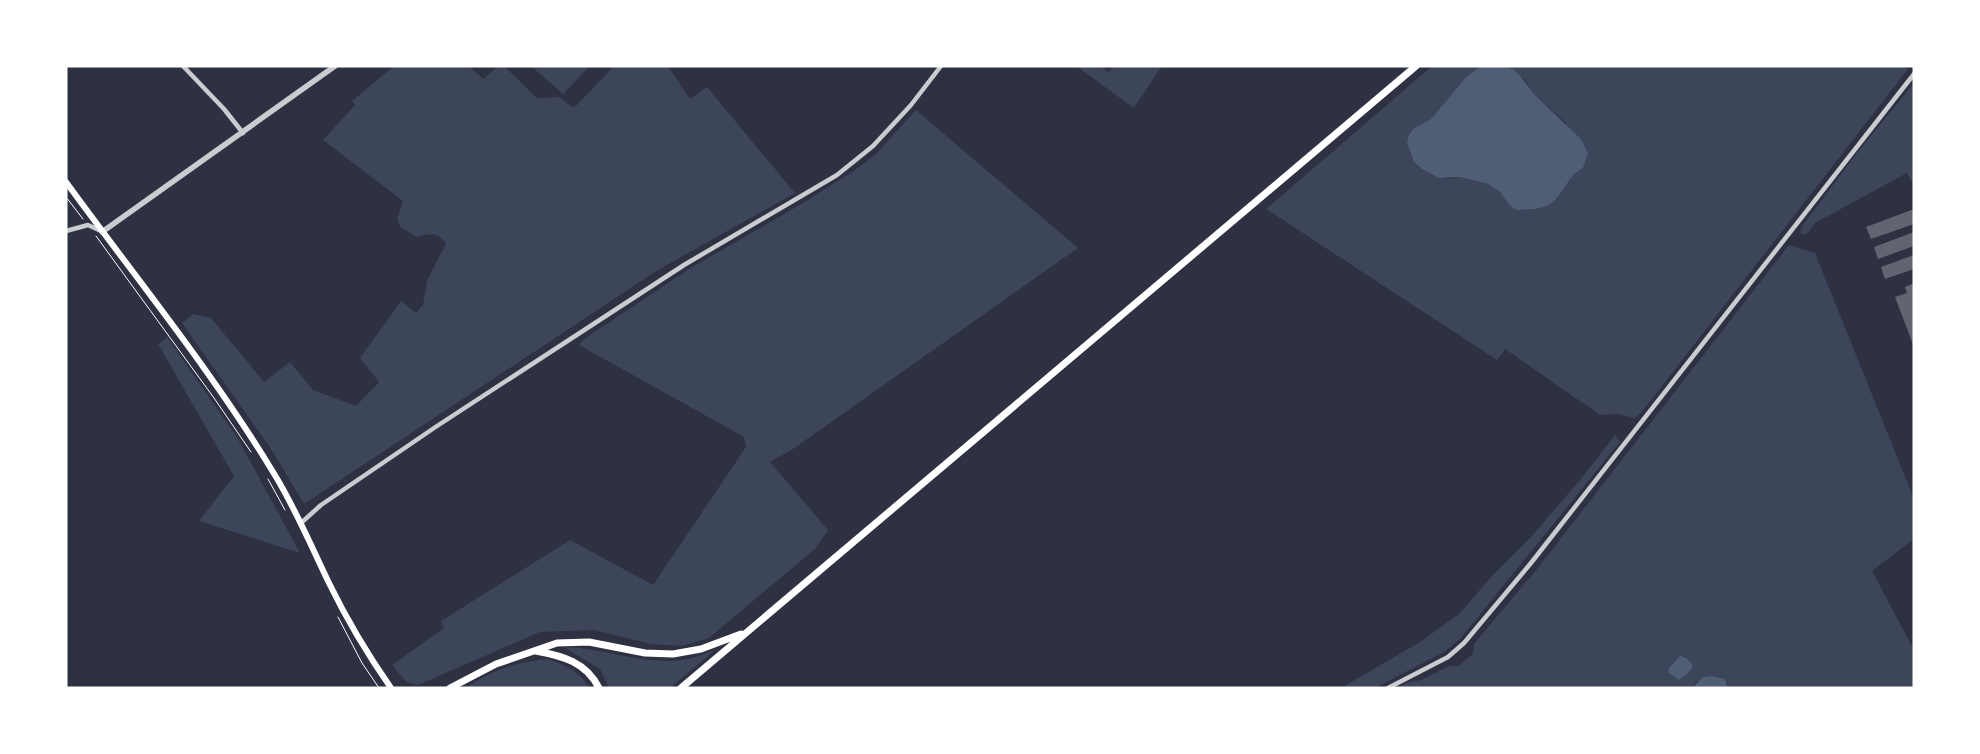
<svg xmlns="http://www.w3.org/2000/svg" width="1980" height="754" font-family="Signika,sans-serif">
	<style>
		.green { fill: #3c4559 }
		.water { fill: #4f5d75 }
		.building { fill: #626471 }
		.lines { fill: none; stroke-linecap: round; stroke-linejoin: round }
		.path { stroke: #fff; stroke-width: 1 }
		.minor { stroke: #caccd0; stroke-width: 4.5 }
		.tertiary { stroke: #caccd0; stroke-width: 5.5 }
		.secondary { stroke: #fff; stroke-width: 6 }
		.primary { stroke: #fff; stroke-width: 7 }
	</style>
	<rect width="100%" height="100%" fill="#2d3142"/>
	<path class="green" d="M 394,66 L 469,66 L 483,79 L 499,66 L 504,66 L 537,98 L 559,97 L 571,106 L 575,107 L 614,66 L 668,66 L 690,99 L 707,87 L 795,193 L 658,270 L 304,504 L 271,449 L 182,323 L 193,314 L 211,318 L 264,382 L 290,362 L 313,390 L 356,406 L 379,382 L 360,358 L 401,301 L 416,313 L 423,305 L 427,281 L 446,243 C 437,232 431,233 417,237 L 400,227 L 397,219 L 403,201 L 323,140 L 355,105 L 352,101 Z
		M 531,66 L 590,66 L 563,94 Z
		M 1076,66 L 1101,66 L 1108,72 L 1114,66 L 1162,66 L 1134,108 Z
		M 1432,66 L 1481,66 L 1467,76 L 1431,119 L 1414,128 L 1407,143 L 1414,162 L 1448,179 L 1460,177 L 1488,184 L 1500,192 L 1510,206 L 1557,199 C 1564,187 1570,176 1583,168 L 1566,123 L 1535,95 L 1525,80 L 1507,66 L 1902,66 L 1908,69 L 1641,413 L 1634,418 L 1618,414 L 1600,415 L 1505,349 L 1497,360 L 1266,209 Z
		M 1914,83 L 1914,186 L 1907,173 L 1815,223 L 1808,233 L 1802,235 L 1800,232 L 1803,225 L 1856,154 Z
		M 916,110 L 1078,248 L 793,449 L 770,462 L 828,530 L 815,549 L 709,638 L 682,646 L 651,644 L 594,630 L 540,632 L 418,685 L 406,682 L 392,665 L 444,628 L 441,621 L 570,540 L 653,585 L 746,447 L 744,437 L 579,345 L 584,339 L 689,269 L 803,203 L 855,170 L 876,154 Z
		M 1789,245 L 1815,253 L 1914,499 L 1914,539 L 1872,571 L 1914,650 L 1914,688 L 1727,688 L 1725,679 L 1696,682 L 1692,688 L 1398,688 L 1409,682 L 1421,680 L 1449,666 L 1458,666 L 1473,654 L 1474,644 L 1537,569 Z
		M 167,337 L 237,437 L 300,553 L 199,521 L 234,476 L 158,344 Z
		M 1615,435 L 1620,442 L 1461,638 L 1444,652 L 1375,688 L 1341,688 L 1420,642 L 1459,614 L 1492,576 L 1531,537 L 1580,480 Z
		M 564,647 C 604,648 642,665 682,660 C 693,659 705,653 715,650 L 670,688 L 609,688 L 600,669 Z
		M 548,659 C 564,665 581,671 589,688 L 466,688 C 489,671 520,661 548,659 Z"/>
	<path class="water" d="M 1481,66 L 1507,66 L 1518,73 L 1535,95 L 1581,139 L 1588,153 L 1583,168 C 1565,178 1563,198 1548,205 C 1539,210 1527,209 1517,210 L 1510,206 L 1500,192 L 1488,184 L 1460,177 L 1439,178 L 1422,169 L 1414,162 L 1407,143 L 1409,135 L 1414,128 L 1431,119 L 1467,76 Z
		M 1680,656 C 1685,657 1692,661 1693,667 L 1688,673 L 1679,680 L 1668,672 L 1669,668 Z
		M 1711,676 L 1725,679 L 1727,688 L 1692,688 L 1703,677 Z"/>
	<path class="building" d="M 1914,209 L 1914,224 L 1871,239 L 1866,227 Z
		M 1914,232 L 1914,246 L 1878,259 L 1874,247 Z
		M 1914,255 L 1914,269 L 1885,279 L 1881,267 Z
		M 1914,283 L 1914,347 L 1895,297 L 1907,293 L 1905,287 Z"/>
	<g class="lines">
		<path class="path" d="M 66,197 L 83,219
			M 96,236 L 214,398 L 251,452
			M 268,479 L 285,510
			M 338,617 L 362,663 L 379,688"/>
		<path class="minor" d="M 183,66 L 224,109 L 243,133
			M 66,231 L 88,225 L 101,231
			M 301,523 L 321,505 L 437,426 L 684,265 L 837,175 L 873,146 L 911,105 L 941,66
			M 1388,688 L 1448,657 L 1464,643 L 1531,563 L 1914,74"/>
		<path class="tertiary" d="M 102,232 L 335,66"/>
		<path class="secondary" d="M 66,182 C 135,277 212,371 273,472 C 295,507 311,546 329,583 C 347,620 368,655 391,688"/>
		<path class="primary" d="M 536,651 C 563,656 586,662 599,688
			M 450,688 L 496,664 L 557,643 L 589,642 L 645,653 L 673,654 L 701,649 L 741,634
			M 681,688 L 1416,66"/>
	</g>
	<rect width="1980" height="754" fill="none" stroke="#ffffff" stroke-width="135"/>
</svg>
